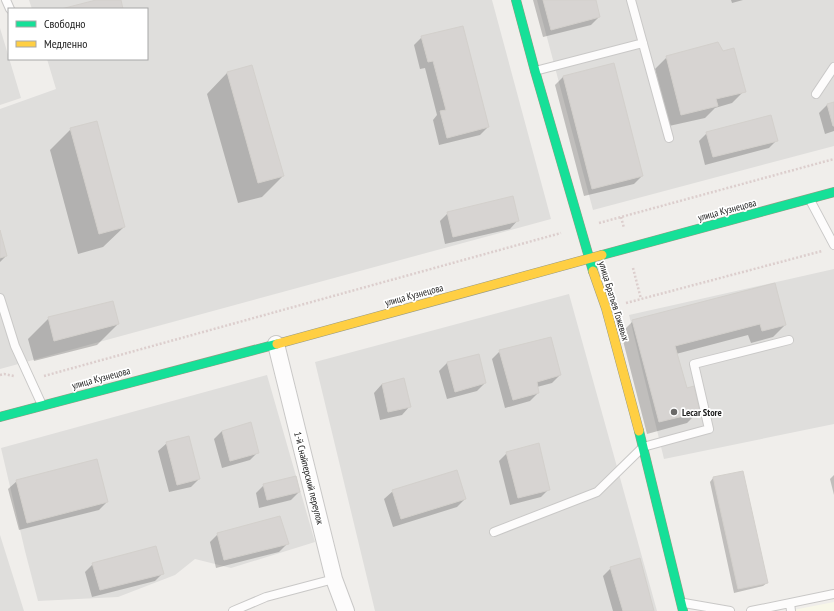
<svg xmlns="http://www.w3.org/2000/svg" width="834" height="611" font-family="'PT Sans Narrow',sans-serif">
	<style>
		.residential { fill: #dfdedc }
		.education { fill: #f8f7e8 }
		.shadow { fill: #0003 }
		.building { fill: #d7d4d2; stroke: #d3d0cc }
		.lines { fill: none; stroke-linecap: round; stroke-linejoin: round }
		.lane-casing { stroke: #c9c8c7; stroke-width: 10 }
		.street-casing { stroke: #c9c8c7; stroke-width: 18 }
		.fast-casing { stroke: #999a82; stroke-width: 10 }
		.slow-casing { stroke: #999a82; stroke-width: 10 }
		.path { stroke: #dccecd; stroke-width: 2.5; stroke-dasharray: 2 2; stroke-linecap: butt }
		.lane { stroke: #fdfcfc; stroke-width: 8 }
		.street { stroke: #fdfcfc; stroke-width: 16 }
		.fast { stroke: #16e098; stroke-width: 9 }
		.slow { stroke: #ffcf43; stroke-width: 9 }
		.poi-dot { fill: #6a6968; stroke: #fff; stroke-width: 1.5 }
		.labels { text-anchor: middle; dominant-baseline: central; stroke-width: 3.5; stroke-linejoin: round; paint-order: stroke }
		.street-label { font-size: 10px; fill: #222; stroke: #fff }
		.poi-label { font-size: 10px; font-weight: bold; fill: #222; stroke: #fff; text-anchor: start }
	</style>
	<rect width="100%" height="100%" fill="#f0eeeb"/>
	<path class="residential" d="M 29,0 L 492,0 L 551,219 L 0,369 L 0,109 L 56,89 L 47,59 L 147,59 L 147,9 L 32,9 Z
		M 537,0 L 834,0 L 834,146 L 593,210 Z
		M 0,28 L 21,98 L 0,105 Z
		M 834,269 L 834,424 L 664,459 L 629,315 Z
		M 569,294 L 657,611 L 375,611 L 315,362 Z
		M 267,375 L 315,542 L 231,568 L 195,559 L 175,575 L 118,597 L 38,601 L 25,551 L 1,448 Z
		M 0,535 L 24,611 L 0,611 Z"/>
	<path class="education" d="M 834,602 L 834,611 L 788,611 Z"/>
	<path class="shadow" d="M 533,0 L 595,0 L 599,17 L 591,25 L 543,37 Z
		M 731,0 L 743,0 L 732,3 Z
		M 422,37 L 488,127 L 480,135 L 439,145 L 433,120 L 437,115 L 425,68 L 420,69 L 414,45 Z
		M 667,57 L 744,91 L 732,103 L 715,108 L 705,118 L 669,126 L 655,69 Z
		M 227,73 L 283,176 L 262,197 L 238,203 L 207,94 Z
		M 563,77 L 642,176 L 634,184 L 584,196 L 555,85 Z
		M 834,103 L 834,131 L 825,134 L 819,113 L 827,105 Z
		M 71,129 L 124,227 L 103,247 L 78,254 L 50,150 Z
		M 707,133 L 777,140 L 769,148 L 705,165 L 699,141 Z
		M 448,213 L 518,220 L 510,229 L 445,244 L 440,221 Z
		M 0,234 L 6,256 L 0,262 Z
		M 774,284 L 785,325 L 773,337 L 751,343 L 748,335 L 676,354 L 686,390 L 699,411 L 687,423 L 647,434 L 621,333 L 633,321 Z
		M 49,318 L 118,324 L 97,345 L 34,361 L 28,339 Z
		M 500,351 L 560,375 L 552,383 L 537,387 L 538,393 L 530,401 L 505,408 L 492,359 Z
		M 478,355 L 485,383 L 477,391 L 447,399 L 439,371 L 447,363 Z
		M 404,379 L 410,406 L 402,415 L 380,420 L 374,393 L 382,384 Z
		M 250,424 L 258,452 L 250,460 L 222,468 L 214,439 L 222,431 Z
		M 167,443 L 199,479 L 191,487 L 169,492 L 158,451 Z
		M 507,453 L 549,489 L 541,497 L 510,505 L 499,461 Z
		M 834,475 L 834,495 L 830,479 Z
		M 713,478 L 767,583 L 763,586 L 734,593 L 710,482 Z
		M 17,481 L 107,502 L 99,510 L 19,530 L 8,489 Z
		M 264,485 L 299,492 L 291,500 L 259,508 L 256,493 Z
		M 393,491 L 465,499 L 457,507 L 393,527 L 384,499 Z
		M 218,534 L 287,544 L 279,552 L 216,568 L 210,542 Z
		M 93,564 L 163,573 L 155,581 L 92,597 L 85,572 Z
		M 611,568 L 653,611 L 613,611 L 603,576 Z"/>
	<path class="building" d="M 96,0 L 121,0 L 123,9 L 61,9 Z
		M 543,0 L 596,0 L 600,17 L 551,30 Z
		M 463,26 L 489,127 L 447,138 L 440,111 L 446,110 L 433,61 L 428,62 L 421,36 Z
		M 718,42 L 723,51 L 734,48 L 746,92 L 716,99 L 718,106 L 681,115 L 666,56 Z
		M 614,63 L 643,176 L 592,189 L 563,76 Z
		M 252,65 L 284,176 L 258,183 L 227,72 Z
		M 834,102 L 834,126 L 833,126 L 827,104 Z
		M 771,115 L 778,141 L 713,157 L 706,132 Z
		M 97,121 L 125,227 L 99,234 L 70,128 Z
		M 513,196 L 519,221 L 453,237 L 447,212 Z
		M 0,230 L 7,256 L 0,258 Z
		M 775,283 L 786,325 L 762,331 L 760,324 L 675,346 L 687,388 L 694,386 L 700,412 L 659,422 L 632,320 Z
		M 113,301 L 119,324 L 54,341 L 48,317 Z
		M 551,337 L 561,375 L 537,382 L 539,393 L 513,400 L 499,350 Z
		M 479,354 L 486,383 L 455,392 L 447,362 Z
		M 404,378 L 411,407 L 388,412 L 382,384 Z
		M 251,422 L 259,453 L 230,461 L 222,431 Z
		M 189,436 L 200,479 L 177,485 L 166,442 Z
		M 539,443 L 550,490 L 518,498 L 506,452 Z
		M 97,459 L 108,502 L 27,523 L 16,480 Z
		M 457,470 L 466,499 L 401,519 L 392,490 Z
		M 743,471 L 768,583 L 738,589 L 713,477 Z
		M 296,476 L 300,492 L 267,500 L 263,484 Z
		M 280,516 L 289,544 L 224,560 L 217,533 Z
		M 156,546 L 164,574 L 100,590 L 92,563 Z
		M 640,558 L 654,611 L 623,611 L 610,567 Z"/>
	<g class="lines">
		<defs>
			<path id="lane" d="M 6,0 L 10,9
				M 631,0 L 669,138
				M 535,71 L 643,43
				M 816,94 L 834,67
				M 810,200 L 834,245
				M 0,298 L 15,346 L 42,405
				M 494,532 L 597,492 L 643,447 L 709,429 L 694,364 L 789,340
				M 684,603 L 730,611
				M 790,603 L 791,611
				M 233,611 L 266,597 L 334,579
				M 751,611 L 834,594"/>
			<path id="street" d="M 276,344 L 334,579 L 346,611"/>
			<path id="fast" d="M 516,0 L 535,71 L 593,271
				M 602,255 L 834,192
				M 0,417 L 277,344
				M 639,431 L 683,611"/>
			<path id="slow" d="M 593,271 L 606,308 L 639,431
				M 277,344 L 602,255"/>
		</defs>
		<use href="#lane" class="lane-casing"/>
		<use href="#street" class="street-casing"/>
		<use href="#fast" class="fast-casing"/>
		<use href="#slow" class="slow-casing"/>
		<path class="path" d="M 621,217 L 624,228
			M 599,223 L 834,159
			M 633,268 L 641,299
			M 626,303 L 822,251
			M 0,375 L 4,374 L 14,376
			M 44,376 L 561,233"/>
		<use href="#lane" class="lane"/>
		<use href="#street" class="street"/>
		<use href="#fast" class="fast"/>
		<use href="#slow" class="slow"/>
	</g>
	<circle class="poi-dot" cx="674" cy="412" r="4"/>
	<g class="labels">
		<g class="street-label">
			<text transform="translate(727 210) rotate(-15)">улица Кузнецова</text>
			<text transform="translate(414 295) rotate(-15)">улица Кузнецова</text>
			<text transform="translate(614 301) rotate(73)">улица Братьев Гожевых</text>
			<text transform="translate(101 378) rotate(-15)">улица Кузнецова</text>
			<text transform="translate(309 478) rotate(76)">1-й Снайперский переулок</text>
		</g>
		<g class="poi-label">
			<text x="682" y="412">Lecar Store</text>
		</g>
	</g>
	<rect x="8" y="8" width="140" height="52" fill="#ffffff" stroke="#a7a7a7"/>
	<rect x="16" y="21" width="20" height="6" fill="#16e098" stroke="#a7a7a7"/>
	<text x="44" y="28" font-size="12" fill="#222222">Свободно</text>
	<rect x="16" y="41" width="20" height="6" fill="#ffcf43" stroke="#a7a7a7"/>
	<text x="44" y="48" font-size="12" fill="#222222">Медленно</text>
</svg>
